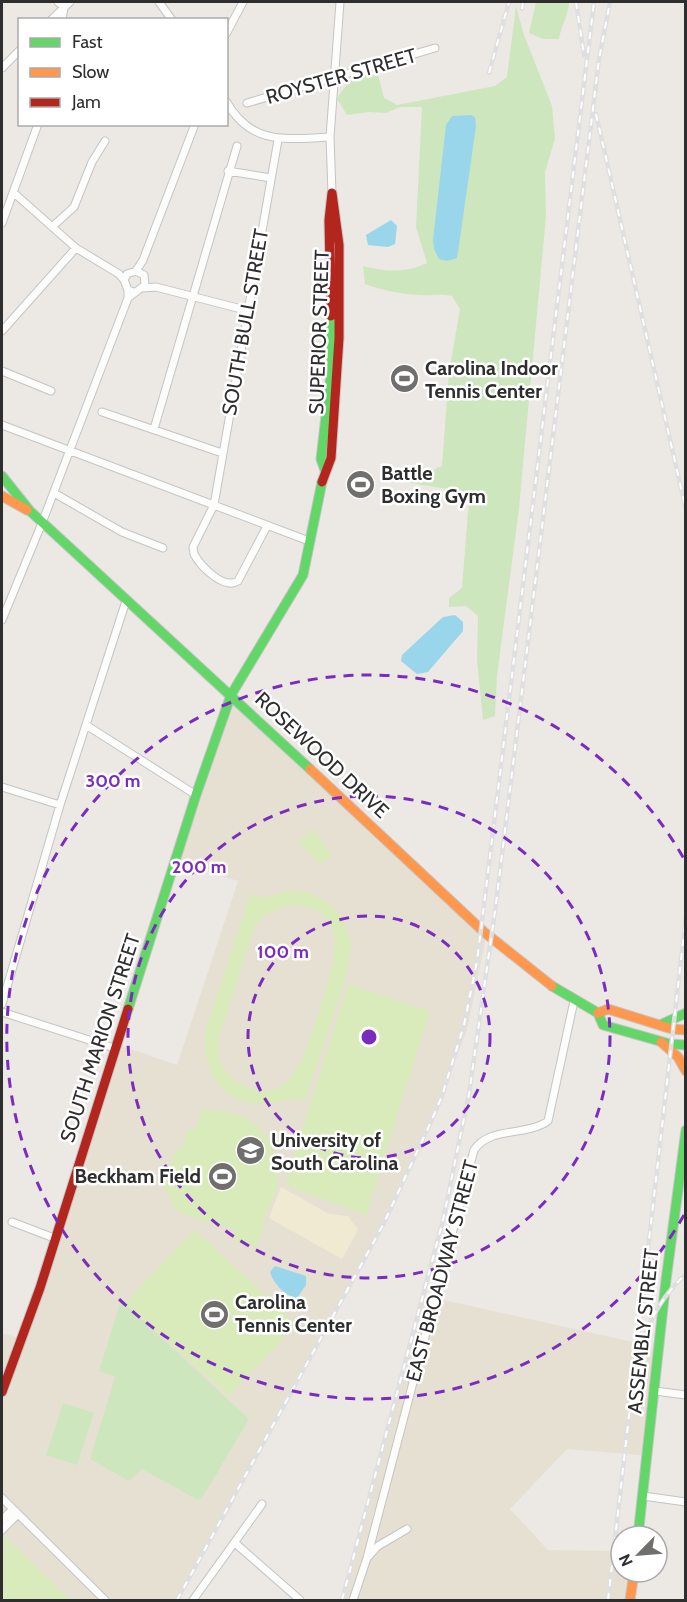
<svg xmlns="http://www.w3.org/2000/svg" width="687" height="1602" font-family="Cabin,sans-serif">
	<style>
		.education { fill: #e6e0d3 }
		.green { fill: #cee6be }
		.sand { fill: #f0ead3 }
		.pitch { fill: #d9eabb; fill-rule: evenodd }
		.water { fill: #99d6ec }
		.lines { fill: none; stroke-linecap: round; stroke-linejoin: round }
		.street-casing { stroke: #c5c4c5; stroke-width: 9 }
		.fast-casing { stroke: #c5c4c5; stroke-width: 11 }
		.slow-casing { stroke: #c5c4c5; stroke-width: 11 }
		.jam-casing { stroke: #c5c4c5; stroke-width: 11 }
		.street { stroke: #fcfcfb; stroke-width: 7 }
		.fast { stroke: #63d668; stroke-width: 9 }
		.slow { stroke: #ff974d; stroke-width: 9 }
		.jam { stroke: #b3261e; stroke-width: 9 }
		.rail-casing { stroke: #dfdfe1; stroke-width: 4.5 }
		.rail { stroke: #fff; stroke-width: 2; stroke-dasharray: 7; stroke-linecap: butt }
		.ring { fill: none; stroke: #7b2cbf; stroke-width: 3; stroke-dasharray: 10 8 }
		.labels { text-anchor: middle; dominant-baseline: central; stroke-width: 5; stroke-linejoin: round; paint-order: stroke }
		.street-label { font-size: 20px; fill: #2e2e2e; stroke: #fff }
		.poi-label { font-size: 20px; font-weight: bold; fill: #2e2e2e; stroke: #fff; text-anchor: start }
		.centre { fill: #7b2cbf; stroke: #fff; stroke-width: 3 }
		.ring-label { font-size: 18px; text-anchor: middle; font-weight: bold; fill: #7b2cbf; stroke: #fff; stroke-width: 5; stroke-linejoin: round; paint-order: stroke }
	</style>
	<rect width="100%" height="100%" fill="#ece8e4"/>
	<path class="education" d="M 234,693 L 487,932 L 467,1030 L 436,1108 L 380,1230 L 268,1434 L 229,1511 L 176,1600 L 2,1600 L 2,1333 L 21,1339 L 119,1045 L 177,1065 L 238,881 L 178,862 Z
		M 421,1295 L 660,1348 L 650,1456 L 567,1449 L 510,1509 L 548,1550 L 621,1551 L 621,1572 L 637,1572 L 633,1600 L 341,1600 Z"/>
	<path class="green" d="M 536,2 L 569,2 C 569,14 561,26 559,39 L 543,39 L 529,33 Z
		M 516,6 L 524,35 L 552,106 L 555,139 L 545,172 L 546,216 L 519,508 L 497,676 L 495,716 L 483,720 L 477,660 L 478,616 L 466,606 L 449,607 L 449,598 L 462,588 L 469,500 L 453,490 L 405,482 L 401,476 L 422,475 L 442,466 L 449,373 L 460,309 L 452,296 C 440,293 431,296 418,295 C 402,294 380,290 365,284 L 363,266 C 386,272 406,273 427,263 L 416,227 L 422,107 L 400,107 L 386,113 L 369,112 L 347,115 L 337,99 C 348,80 356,74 378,75 L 384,98 L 397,105 L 495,86 L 507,77 Z
		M 121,1300 L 249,1419 L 204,1495 L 198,1500 L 142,1469 L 129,1481 L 90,1459 L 115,1377 L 99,1371 Z
		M 63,1403 L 94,1413 L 77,1465 L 46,1455 Z"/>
	<path class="sand" d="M 281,1187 L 329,1214 L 348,1216 L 358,1230 L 342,1259 L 269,1218 Z"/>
	<path class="pitch" d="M 314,829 L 331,856 L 320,864 L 298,841 Z
		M 288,890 L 310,893 L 329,903 L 342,917 L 351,945 L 347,973 L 305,1101 C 284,1095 280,1105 260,1104 C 218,1104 200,1064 206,1028 L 250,894 L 263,898 ZM 290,905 C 357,907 332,969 320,1008 C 308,1044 291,1120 235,1080 C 222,1071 217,1056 218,1040 L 255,925 L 266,914 Z
		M 348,984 L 430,1011 L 366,1215 L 285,1185 Z
		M 202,1109 C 217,1111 233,1111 247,1119 C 274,1133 284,1169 274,1196 C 271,1204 265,1212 262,1221 L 265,1222 L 257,1247 L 232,1240 L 235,1229 L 193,1218 L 176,1210 L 164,1187 L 175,1149 L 181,1150 L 188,1129 L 195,1130 Z
		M 192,1231 L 196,1231 L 294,1322 L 294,1327 L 229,1396 L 127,1305 L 127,1301 Z
		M 4,1536 L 70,1600 L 2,1600 Z"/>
	<path class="water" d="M 471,115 L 475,117 L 476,126 L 458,252 L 457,258 L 447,261 L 439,259 L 434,249 L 433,240 L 446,125 L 452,116 Z
		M 391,220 L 397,226 L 395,244 L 388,247 L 368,245 L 366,235 Z
		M 455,615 L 463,622 L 463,631 L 428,672 L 417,674 L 401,661 L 402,655 L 443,617 Z
		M 275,1266 L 306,1276 L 306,1285 L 297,1298 C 285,1296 273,1283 270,1272 Z"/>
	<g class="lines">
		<defs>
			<path id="street" d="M 58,2 L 64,7 L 62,20
				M 159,2 L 172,20
				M 51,20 L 70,2
				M 226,34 L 243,2
				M 2,68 L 20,50
				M 226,101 C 251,146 286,139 330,137 L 332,193
				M 247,103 L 435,48
				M 330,137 L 340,2
				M 228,171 L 271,178
				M 14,193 L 76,248 L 119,274 L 124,280
				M 2,223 L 38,124
				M 52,227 L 74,207 L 92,162 L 105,141
				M 136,271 L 143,260 L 195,124
				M 143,288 L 156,287 L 249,311
				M 128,298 L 145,285 L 144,275 L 136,271 L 127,274 L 124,280 L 128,290 L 134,292
				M 2,331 L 76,248
				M 2,371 L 51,391
				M 102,412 L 222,453
				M 2,425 L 309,541
				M 154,429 L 237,146
				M 54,493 L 122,532 L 163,548
				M 267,526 L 238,581 C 224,590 201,567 194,554 L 193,547 L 214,505 L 278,140
				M 2,620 L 42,523 L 128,298 L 128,290
				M 86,725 L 196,795
				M 2,787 L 60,805
				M 2,1004 L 60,805 L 126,601
				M 2,1012 L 114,1048
				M 12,1222 L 54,1238
				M 655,1391 L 686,1395
				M 643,1496 L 686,1502
				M 2,1498 L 105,1600
				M 2,1520 L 13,1509
				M 2,1530 L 18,1514
				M 235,1543 L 300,1600
				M 368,1557 L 378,1546 L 407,1529
				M 193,1600 L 262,1504
				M 353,1600 L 367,1558 L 474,1150 C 490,1126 525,1137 548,1121 L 574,1001"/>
			<path id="fast" d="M 325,470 L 321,459 L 332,365 L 331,316
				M 2,476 L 30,511 L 310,769
				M 552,986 L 598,1013 L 603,1025 L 670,1044 L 686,1045
				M 128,1009 L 196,795 L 231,695 L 303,575 L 322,482
				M 660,1025 L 686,1013
				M 638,1536 L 666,1280 L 686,1130"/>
			<path id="slow" d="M 2,496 L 27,510
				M 310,769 L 484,932 L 552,986
				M 598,1013 L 608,1009 L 672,1029 L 686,1030
				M 661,1042 L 678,1057 L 686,1071
				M 630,1600 L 634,1572"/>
			<path id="jam" d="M 322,482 L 331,458 L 339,338 L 339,245 L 332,193 L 329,220 L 331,316
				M 2,1392 L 40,1288 L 128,1009"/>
		</defs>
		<use href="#street" class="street-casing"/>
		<use href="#fast" class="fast-casing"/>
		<use href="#slow" class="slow-casing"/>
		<use href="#jam" class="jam-casing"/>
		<use href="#street" class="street"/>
		<use href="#fast" class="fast"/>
		<use href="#slow" class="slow"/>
		<use href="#jam" class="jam"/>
		<defs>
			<path id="rail" d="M 576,2 L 584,55
				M 522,9 L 523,2
				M 489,73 L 509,2
				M 596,114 L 686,510
				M 642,1343 C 650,1318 665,1293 686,1274
				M 177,1600 L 383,1225 L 430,1124 L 442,1096 L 464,1025 L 477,961 L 485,897 L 594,2
				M 342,1600 L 443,1220 L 469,1094 L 496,904 L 599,59 L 610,2
				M 608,1600 L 686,916"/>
		</defs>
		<use href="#rail" class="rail-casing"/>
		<use href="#rail" class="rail"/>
	</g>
	<g class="ring">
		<circle cx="369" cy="1037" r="121"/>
		<circle cx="369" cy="1037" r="241"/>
		<path d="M684 1215A362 362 0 1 1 684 859"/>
	</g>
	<defs>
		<symbol id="stadium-disc" viewBox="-11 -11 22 22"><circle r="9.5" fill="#706f6e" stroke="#fff"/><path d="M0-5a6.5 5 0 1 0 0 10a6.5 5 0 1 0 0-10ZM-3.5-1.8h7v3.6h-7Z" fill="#fff"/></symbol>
		<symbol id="university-disc" viewBox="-11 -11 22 22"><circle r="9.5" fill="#706f6e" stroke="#fff"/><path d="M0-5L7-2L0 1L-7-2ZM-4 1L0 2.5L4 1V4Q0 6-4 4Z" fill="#fff"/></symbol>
	</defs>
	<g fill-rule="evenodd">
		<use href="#stadium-disc" x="388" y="362" width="33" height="33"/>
		<use href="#stadium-disc" x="344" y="468" width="33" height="33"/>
		<use href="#university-disc" x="234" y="1134" width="33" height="33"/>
		<use href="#stadium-disc" x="206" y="1160" width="33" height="33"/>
		<use href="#stadium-disc" x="198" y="1298" width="33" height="33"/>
	</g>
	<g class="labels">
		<g class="street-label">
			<text transform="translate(341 76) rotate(-16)">ROYSTER STREET</text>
			<text transform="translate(245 322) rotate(-80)">SOUTH BULL STREET</text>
			<text transform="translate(319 332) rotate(-88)">SUPERIOR STREET</text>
			<text transform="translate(322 755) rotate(43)">ROSEWOOD DRIVE</text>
			<text transform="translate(100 1038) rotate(-72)">SOUTH MARION STREET</text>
			<text transform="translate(442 1271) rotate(-75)">EAST BROADWAY STREET</text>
			<text transform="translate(643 1331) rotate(-84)">ASSEMBLY STREET</text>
		</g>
		<g class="poi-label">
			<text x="425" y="368">Carolina Indoor<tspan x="425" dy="23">Tennis Center</tspan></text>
			<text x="381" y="473">Battle<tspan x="381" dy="23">Boxing Gym</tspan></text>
			<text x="271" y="1140">University of<tspan x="271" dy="23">South Carolina</tspan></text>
			<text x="201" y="1176" text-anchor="end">Beckham Field</text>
			<text x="235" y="1302">Carolina<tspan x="235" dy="23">Tennis Center</tspan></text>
		</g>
	</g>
	<circle cx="369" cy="1037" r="9" class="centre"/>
	<g class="ring-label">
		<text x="113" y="787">300 m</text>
		<text x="199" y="873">200 m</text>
		<text x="283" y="958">100 m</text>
	</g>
	<rect width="687" height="1602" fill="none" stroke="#2e2e2e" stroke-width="6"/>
	<rect x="18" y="18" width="210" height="108" fill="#ffffff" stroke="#ababab" stroke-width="1.5"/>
	<rect x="30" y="38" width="30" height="9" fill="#63d668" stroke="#ababab" stroke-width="1.5"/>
	<text x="72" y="48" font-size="18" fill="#2e2e2e">Fast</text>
	<rect x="30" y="68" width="30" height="9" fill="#ff974d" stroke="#ababab" stroke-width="1.5"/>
	<text x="72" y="78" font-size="18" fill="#2e2e2e">Slow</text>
	<rect x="30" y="98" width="30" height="9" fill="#b3261e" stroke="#ababab" stroke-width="1.5"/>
	<text x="72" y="108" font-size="18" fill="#2e2e2e">Jam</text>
	<g transform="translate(639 1554) rotate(245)"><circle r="28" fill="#ffffff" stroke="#ababab" stroke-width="1.5"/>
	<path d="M0-4.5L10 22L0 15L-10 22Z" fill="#706f6e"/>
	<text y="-9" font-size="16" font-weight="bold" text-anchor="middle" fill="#2e2e2e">N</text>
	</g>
</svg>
